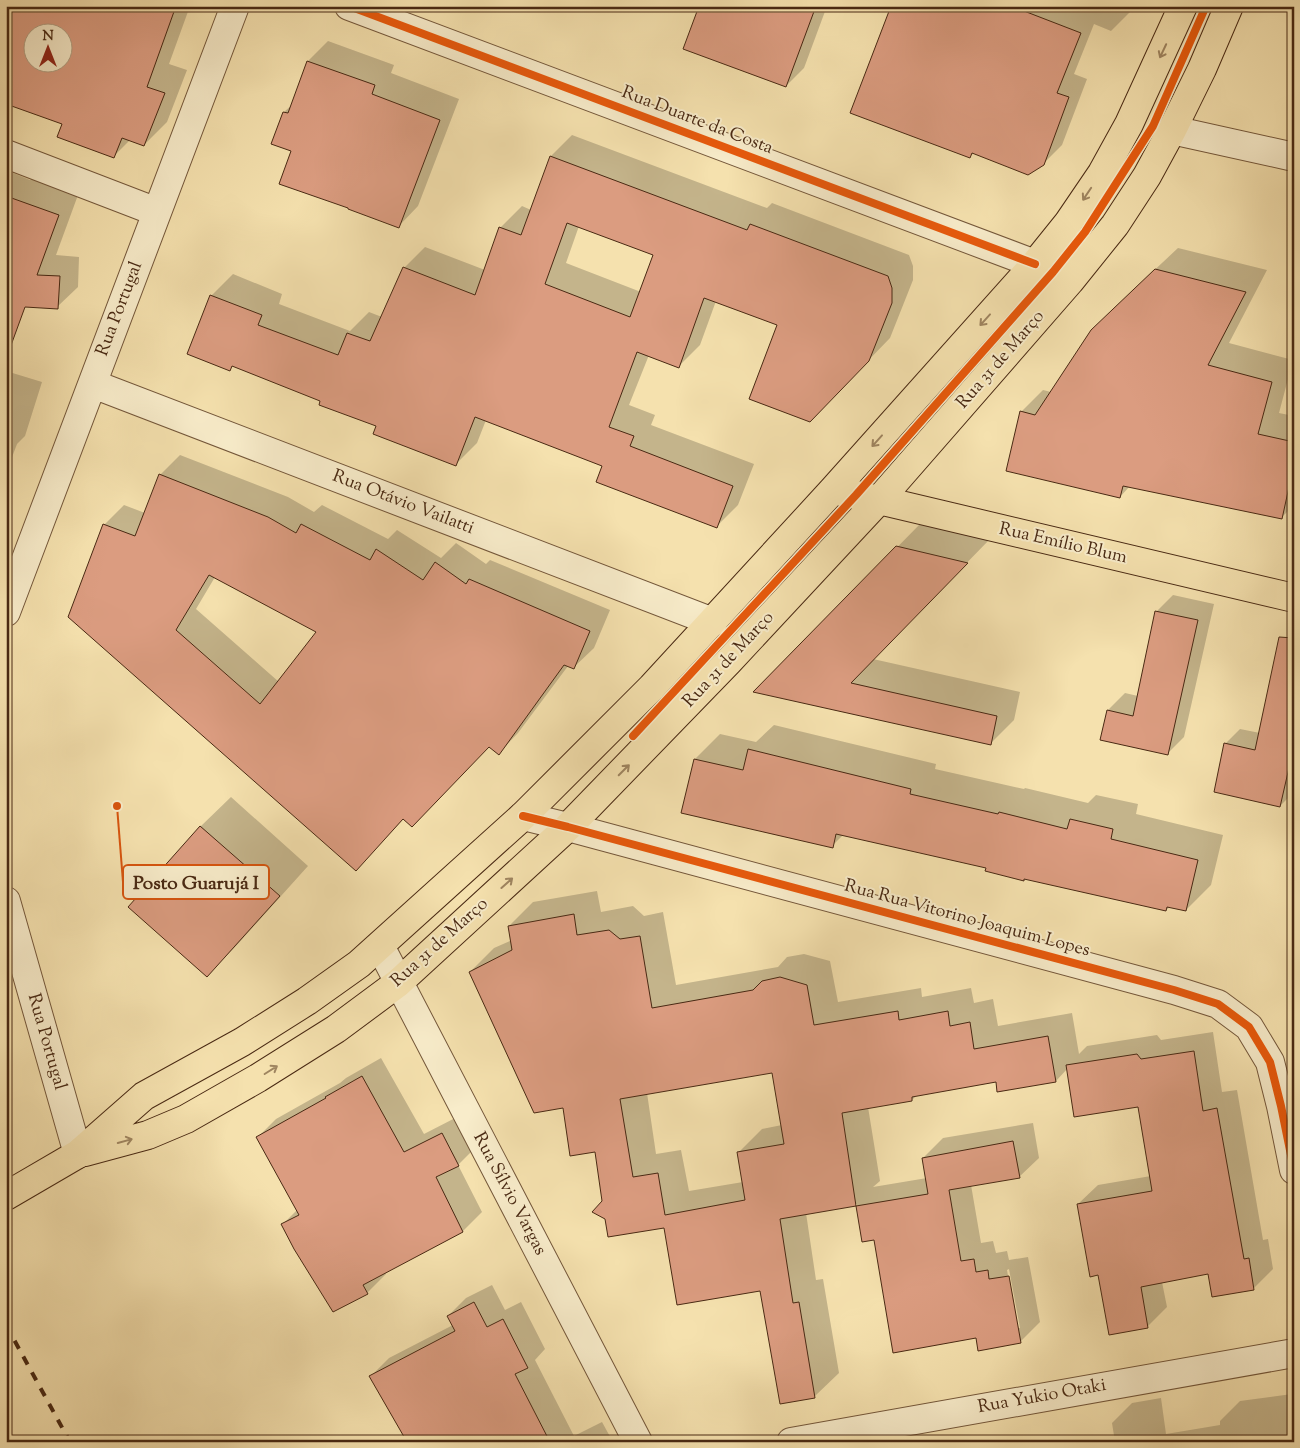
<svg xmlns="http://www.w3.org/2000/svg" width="1300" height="1448" font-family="'Sorts Mill Goudy',serif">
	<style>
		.shadow { fill: #0003; fill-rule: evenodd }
		.building { fill: #db9c80; stroke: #492913; fill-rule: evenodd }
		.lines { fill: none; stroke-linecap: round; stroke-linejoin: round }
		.minor-casing { stroke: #74573a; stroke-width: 30 }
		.major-casing { stroke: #492913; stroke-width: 30 }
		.minor { stroke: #f8ecca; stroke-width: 28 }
		.major { stroke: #f5e1ae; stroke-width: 28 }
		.rail { stroke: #492913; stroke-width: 4; stroke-dasharray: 9 9; stroke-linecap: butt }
		.cycleway-casing { stroke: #f8ecca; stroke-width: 11 }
		.cycleway { stroke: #e8590c; stroke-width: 8 }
		.oneway { stroke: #9f8560 }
		.labels { text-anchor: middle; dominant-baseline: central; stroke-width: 4; stroke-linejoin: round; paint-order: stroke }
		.street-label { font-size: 18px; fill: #492913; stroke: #f8ecca }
		.leader { fill: none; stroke: #d8540d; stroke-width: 2 }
		.callout-dot { fill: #d8540d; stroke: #f8ecca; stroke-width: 2 }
		.callout { fill: #f8ecca; stroke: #d8540d; stroke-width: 2 }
		.callout-label { font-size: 19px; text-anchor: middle; font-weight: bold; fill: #492913 }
	</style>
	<rect width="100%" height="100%" fill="#f5e1ae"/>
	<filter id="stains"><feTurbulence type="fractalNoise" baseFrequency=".004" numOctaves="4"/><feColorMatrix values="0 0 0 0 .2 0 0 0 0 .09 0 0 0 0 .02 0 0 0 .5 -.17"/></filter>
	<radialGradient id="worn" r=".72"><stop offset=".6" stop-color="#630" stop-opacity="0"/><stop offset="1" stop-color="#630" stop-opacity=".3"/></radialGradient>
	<path class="shadow" d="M 6,6 L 190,6 L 169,64 L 187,70 L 167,122 L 144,145 L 130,140 L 114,156 L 64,123 L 6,103 ZM 32,32 L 62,32 L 62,62 L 32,62 Z
		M 684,6 L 827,6 L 804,68 L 786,86 L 698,12 Z
		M 893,6 L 1132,6 L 1130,12 L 1111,31 L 1094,24 L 1074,74 L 1087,79 L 1062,145 L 1043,164 L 974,153 L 969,157 Z
		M 328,41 L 394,65 L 391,73 L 459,99 L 418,206 L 398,227 L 292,150 L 273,144 L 284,112 L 293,104 L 308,61 Z
		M 572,135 L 767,208 L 772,203 L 909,255 L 913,266 L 913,280 L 890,338 L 831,399 L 779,325 L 716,301 L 700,345 L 679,366 L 649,355 L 629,405 L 655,415 L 651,425 L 754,464 L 738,505 L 717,526 L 604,465 L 486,420 L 477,443 L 456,464 L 378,425 L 322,401 L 233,366 L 229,370 L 188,354 L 212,295 L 233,274 L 282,294 L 279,304 L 350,331 L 369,312 L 382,317 L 404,268 L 425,247 L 485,270 L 500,228 L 522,206 L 531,210 L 551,156 ZM 579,226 L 655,254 L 641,292 L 566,263 Z
		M 6,170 L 30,180 L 32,178 L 78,195 L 56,255 L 79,257 L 78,287 L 57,307 L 6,304 Z
		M 1178,248 L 1267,270 L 1229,343 L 1293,360 L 1279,413 L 1294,416 L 1294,505 L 1281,518 L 1130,486 L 1120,497 L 1021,412 L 1043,390 L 1051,392 L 1114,308 Z
		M 6,371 L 42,382 L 25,436 L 17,444 L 6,473 Z
		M 180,455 L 288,497 L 314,512 L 322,505 L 388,539 L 397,530 L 441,558 L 456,543 L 486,564 L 490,560 L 610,610 L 594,648 L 573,668 L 568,666 L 518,733 L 499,753 L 489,746 L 404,818 L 356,870 L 70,617 L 104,525 L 124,505 L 145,513 L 160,475 ZM 215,577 L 318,632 L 279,682 L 196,609 Z
		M 921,523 L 990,539 L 873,659 L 1020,692 L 1014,720 L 990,744 L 756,691 Z
		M 1173,595 L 1214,604 L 1184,737 L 1167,754 L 1108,710 L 1125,693 L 1138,696 L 1156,612 Z
		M 1294,651 L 1294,792 L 1280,806 L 1225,744 L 1240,729 L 1260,733 Z
		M 774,725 L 936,764 L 935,769 L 1024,789 L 1025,788 L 1088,803 L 1096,795 L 1138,804 L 1136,814 L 1223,835 L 1211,885 L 1186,910 L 1170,907 L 1166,910 L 844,834 L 832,846 L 695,759 L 720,734 L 756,742 Z
		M 231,797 L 308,866 L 236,946 L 207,975 L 130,907 L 201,826 Z
		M 597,891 L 601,912 L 633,906 L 644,916 L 663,912 L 676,985 L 778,967 L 787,957 L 804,954 L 830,961 L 838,1002 L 921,988 L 922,997 L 971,988 L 974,1003 L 993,999 L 998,1026 L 1072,1013 L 1079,1054 L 1087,1046 L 1157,1035 L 1161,1040 L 1213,1032 L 1222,1092 L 1237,1090 L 1263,1240 L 1268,1239 L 1273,1269 L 1254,1288 L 1209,1273 L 1162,1282 L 1167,1307 L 1147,1327 L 1099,1274 L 1078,1204 L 1098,1185 L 1151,1176 L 1139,1105 L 1068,1068 L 1056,1081 L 997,1081 L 917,1095 L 912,1100 L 868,1107 L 880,1181 L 873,1187 L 927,1178 L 923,1158 L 943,1138 L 1033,1123 L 1039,1158 L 1019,1177 L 971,1185 L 981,1243 L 993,1241 L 996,1253 L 1007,1251 L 1009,1260 L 1028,1257 L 1040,1322 L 1020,1342 L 977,1337 L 875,1239 L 863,1241 L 857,1204 L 806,1213 L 816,1280 L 823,1279 L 839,1373 L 815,1396 L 762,1290 L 665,1226 L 603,1202 L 596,1151 L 470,972 L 494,948 L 512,940 L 509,926 L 533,902 ZM 773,1072 L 782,1125 L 762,1129 L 738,1153 L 743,1182 L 689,1191 L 681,1150 L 656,1154 L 647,1093 ZM 1009,1269 L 1020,1328 L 1017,1328 L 1007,1270 Z
		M 381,1058 L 424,1134 L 461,1115 L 477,1146 L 458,1165 L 482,1212 L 463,1231 L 385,1272 L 386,1274 L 367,1293 L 283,1224 L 297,1210 L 257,1138 L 276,1119 L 340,1083 L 346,1078 Z
		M 492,1285 L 505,1310 L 521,1302 L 545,1349 L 535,1360 L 574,1436 L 602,1422 L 613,1442 L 409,1442 L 371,1376 L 389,1358 L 453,1325 L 448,1316 L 466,1298 Z
		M 1292,1394 L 1294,1406 L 1294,1442 L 1115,1442 L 1112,1423 L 1132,1403 L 1161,1398 L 1166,1434 L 1220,1425 L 1220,1421 L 1240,1401 Z"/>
	<path class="building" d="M 6,6 L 176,6 L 147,87 L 165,93 L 144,146 L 122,138 L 114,158 L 57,137 L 62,124 L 6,104 ZM 32,32 L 62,32 L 62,62 L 32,62 Z
		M 699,6 L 816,6 L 786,87 L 683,49 Z
		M 891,6 L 1011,6 L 1081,33 L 1057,93 L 1069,97 L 1044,165 L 1028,175 L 972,153 L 970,158 L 850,113 Z
		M 307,61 L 375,85 L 372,94 L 440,120 L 399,228 L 348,209 L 348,208 L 279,184 L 291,151 L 271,144 L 283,112 L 288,113 Z
		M 550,156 L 747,230 L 750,224 L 888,276 L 892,288 L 892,303 L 869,361 L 810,422 L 749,399 L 777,325 L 704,298 L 679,368 L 637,352 L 609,427 L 634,436 L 630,446 L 733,486 L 717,528 L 596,482 L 602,466 L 475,417 L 456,466 L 373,434 L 376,426 L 319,405 L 320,401 L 232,366 L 230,371 L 187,354 L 210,295 L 262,315 L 258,325 L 338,355 L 347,333 L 370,341 L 403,267 L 475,295 L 499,227 L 521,235 ZM 567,223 L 653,255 L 630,317 L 545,284 Z
		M 6,196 L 59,215 L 37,275 L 60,276 L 58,309 L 25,307 L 10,348 L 6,347 Z
		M 1155,269 L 1246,292 L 1208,365 L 1272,382 L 1258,434 L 1294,442 L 1294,464 L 1282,519 L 1123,486 L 1120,498 L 1006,471 L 1020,411 L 1035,415 L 1091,330 Z
		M 159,474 L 268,517 L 296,533 L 301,524 L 370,560 L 376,549 L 423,580 L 435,562 L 466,584 L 469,579 L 590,631 L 574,669 L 564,665 L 499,755 L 489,747 L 412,827 L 403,819 L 356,871 L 68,617 L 103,524 L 135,536 ZM 209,575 L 316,632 L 260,704 L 176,630 Z
		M 896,546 L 968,563 L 851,683 L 997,716 L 991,745 L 753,692 Z
		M 1155,611 L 1198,620 L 1168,755 L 1100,740 L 1107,710 L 1133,716 Z
		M 1279,637 L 1294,638 L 1294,746 L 1280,807 L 1214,792 L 1224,743 L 1255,750 Z
		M 748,749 L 911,789 L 910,794 L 998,814 L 999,812 L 1067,829 L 1070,819 L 1113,829 L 1111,839 L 1198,860 L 1186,911 L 1167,907 L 1166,911 L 1024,879 L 1024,881 L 985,871 L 986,868 L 836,834 L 833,848 L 681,813 L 694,759 L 743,770 Z
		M 200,826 L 280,896 L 207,977 L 128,907 Z
		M 574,914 L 577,935 L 609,930 L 620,939 L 640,936 L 652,1008 L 753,990 L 762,981 L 780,977 L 807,985 L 814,1025 L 898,1011 L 899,1020 L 948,1011 L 950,1026 L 970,1022 L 974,1049 L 1048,1036 L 1056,1082 L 997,1092 L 996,1082 L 912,1097 L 912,1101 L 842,1113 L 856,1206 L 780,1219 L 793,1303 L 799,1302 L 815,1398 L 780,1404 L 760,1291 L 677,1305 L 664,1228 L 608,1237 L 605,1219 L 592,1212 L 602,1201 L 595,1152 L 570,1156 L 563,1108 L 534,1113 L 469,972 L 512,950 L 508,926 ZM 772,1073 L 784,1144 L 737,1152 L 745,1200 L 665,1215 L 658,1173 L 633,1177 L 620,1099 Z
		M 1194,1051 L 1203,1111 L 1217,1108 L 1244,1259 L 1249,1258 L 1254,1290 L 1212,1297 L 1208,1274 L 1141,1287 L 1148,1328 L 1109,1335 L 1098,1275 L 1090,1277 L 1077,1204 L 1152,1191 L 1138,1107 L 1074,1117 L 1066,1065 L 1137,1054 L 1141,1059 Z
		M 362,1076 L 404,1152 L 442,1133 L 459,1166 L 436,1177 L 463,1232 L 363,1285 L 368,1294 L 333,1312 L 294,1249 L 281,1224 L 299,1215 L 256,1137 L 326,1098 L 325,1097 Z
		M 1013,1141 L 1020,1178 L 949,1190 L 961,1261 L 974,1259 L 976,1272 L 988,1270 L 989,1279 L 1009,1276 L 1021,1343 L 978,1351 L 976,1338 L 893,1353 L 874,1240 L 862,1242 L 856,1206 L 928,1194 L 922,1158 Z
		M 474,1302 L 487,1327 L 503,1319 L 528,1368 L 515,1374 L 550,1442 L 407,1442 L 369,1376 L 455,1331 L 447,1316 Z"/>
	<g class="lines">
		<defs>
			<path id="minor" d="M 349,6 L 1035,264
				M 1172,130 L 1294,157
				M 6,154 L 157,212
				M 93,384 L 713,622
				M 6,612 L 235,6
				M 523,816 L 568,827 L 1174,990 L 1218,1004 L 1249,1027 L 1270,1062 L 1281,1106 L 1294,1170
				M 6,901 L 78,1154
				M 380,946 L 638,1442
				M 791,1442 L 1294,1353"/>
			<path id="major" d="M 833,490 L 879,500 L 1294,598
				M 85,1152 L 148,1135 L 186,1119 L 258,1078 L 336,1029 L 398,983 L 568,827 L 728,662 L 879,500 L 1070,281 L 1115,225 L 1147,176 L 1172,130 L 1202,69 L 1229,6
				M 6,1196 L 78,1154 L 144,1096 L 242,1042 L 307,1001 L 359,964 L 523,816 L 652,687 L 833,490 L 1035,264 L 1068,223 L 1102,173 L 1129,124 L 1183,6"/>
		</defs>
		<use href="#minor" class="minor-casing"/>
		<use href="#major" class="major-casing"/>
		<use href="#minor" class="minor"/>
		<use href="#major" class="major"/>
		<path class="rail" d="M 6,1325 L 70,1442"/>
		<defs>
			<path id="cycleway" d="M 349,6 L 1035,264
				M 633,736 L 856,495 L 1053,272 L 1085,232 L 1153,126 L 1206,6
				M 523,816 L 568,827 L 1174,990 L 1218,1004 L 1249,1027 L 1270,1062 L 1281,1106 L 1294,1170"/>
		</defs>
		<use href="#cycleway" class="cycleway-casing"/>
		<use href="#cycleway" class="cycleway"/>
	</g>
	<defs><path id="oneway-shaft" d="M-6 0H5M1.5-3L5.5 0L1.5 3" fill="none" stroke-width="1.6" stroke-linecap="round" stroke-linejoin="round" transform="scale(1.25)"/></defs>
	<g class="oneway">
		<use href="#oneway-shaft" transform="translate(1163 51) rotate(115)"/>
		<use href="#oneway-shaft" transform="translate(1087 194) rotate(124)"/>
		<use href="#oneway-shaft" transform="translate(985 320) rotate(132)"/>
		<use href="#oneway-shaft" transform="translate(877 441) rotate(132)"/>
		<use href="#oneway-shaft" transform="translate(624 770) rotate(-45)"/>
		<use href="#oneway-shaft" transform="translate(507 883) rotate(-42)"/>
		<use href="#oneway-shaft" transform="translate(271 1070) rotate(-32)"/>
		<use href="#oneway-shaft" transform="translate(125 1141) rotate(-15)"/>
	</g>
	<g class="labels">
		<g class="street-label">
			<text transform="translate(697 121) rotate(21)">Rua Duarte da Costa</text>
			<text transform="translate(120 309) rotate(-69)">Rua Portugal</text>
			<text transform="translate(1001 360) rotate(-49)">Rua 31 de Março</text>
			<text transform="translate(403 503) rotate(21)">Rua Otávio Vailatti</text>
			<text transform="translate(1063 544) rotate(13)">Rua Emílio Blum</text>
			<text transform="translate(729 660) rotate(-47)">Rua 31 de Março</text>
			<text transform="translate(967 919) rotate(15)">Rua Rua Vitorino Joaquim Lopes</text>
			<text transform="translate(440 943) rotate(-42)">Rua 31 de Março</text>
			<text transform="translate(46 1042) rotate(74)">Rua Portugal</text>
			<text transform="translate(509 1194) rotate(62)">Rua Sílvio Vargas</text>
			<text transform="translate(1042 1397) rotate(-10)">Rua Yukio Otaki</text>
		</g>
	</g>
	<path class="leader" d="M117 806L123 882"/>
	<circle class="callout-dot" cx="117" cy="806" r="5"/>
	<rect class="callout" x="123" y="865" width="146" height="34" rx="5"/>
	<g class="callout-label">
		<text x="196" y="889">Posto Guarujá I</text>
	</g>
	<rect width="1300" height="1448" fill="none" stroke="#f5e1ae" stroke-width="25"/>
	<rect x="8" y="8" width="1285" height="1433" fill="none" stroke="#492913" stroke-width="2.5"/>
	<rect x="12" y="12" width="1275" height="1423" fill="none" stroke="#492913"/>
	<g transform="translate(48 48)"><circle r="24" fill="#f8ecca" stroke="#b29e81"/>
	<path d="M0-4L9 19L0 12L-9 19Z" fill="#8f2418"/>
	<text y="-8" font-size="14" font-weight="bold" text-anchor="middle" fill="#492913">N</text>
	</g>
	<rect width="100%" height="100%" filter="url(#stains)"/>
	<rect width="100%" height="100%" fill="url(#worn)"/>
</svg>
